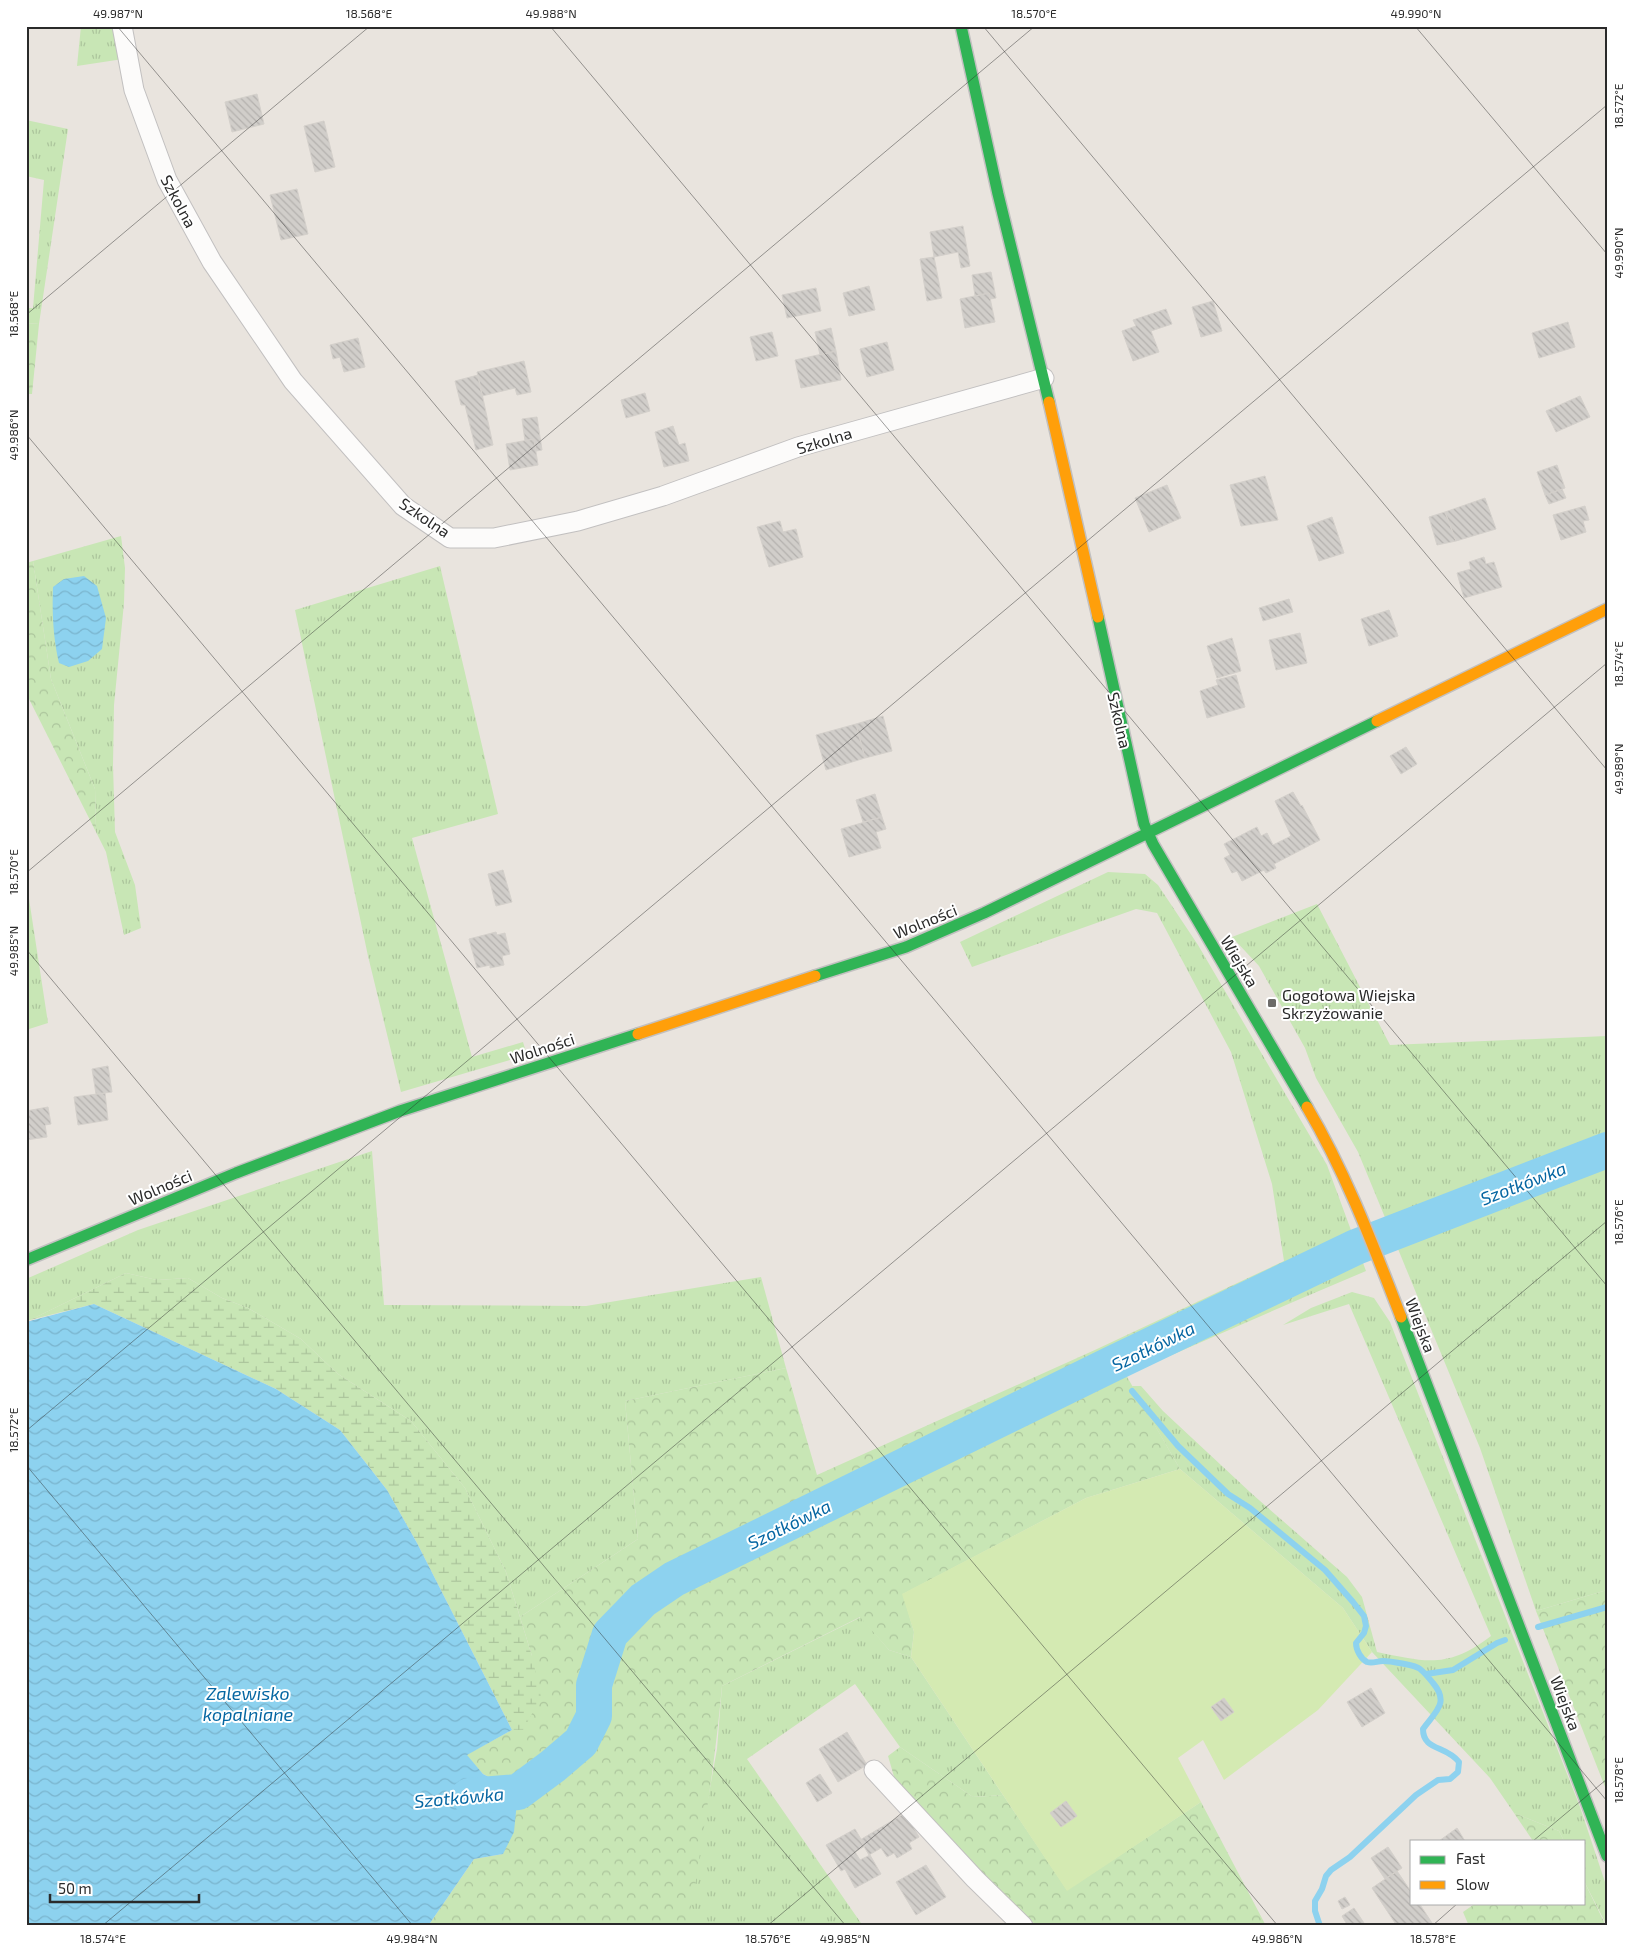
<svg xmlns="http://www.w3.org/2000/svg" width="1633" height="1952" font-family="'Exo 2',sans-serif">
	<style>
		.grass { fill: url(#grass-tufts) }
		.forest { fill: url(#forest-crowns) }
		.wetland { fill: url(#wetland-marsh) }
		.pitch { fill: #d4eab2 }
		.water { fill: url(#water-waves) }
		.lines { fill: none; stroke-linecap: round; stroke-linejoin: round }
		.stream { stroke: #8dd2ef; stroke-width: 6 }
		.river { stroke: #8dd2ef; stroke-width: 36 }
		.building { fill: url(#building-back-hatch); stroke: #d4d0cb }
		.street-casing { stroke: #c2c0c0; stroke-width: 21 }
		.fast-casing { stroke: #c2c0c0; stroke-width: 14 }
		.slow-casing { stroke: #c2c0c0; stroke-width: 14 }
		.street { stroke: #fcfbfa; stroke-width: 19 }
		.fast { stroke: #30b455; stroke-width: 11 }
		.slow { stroke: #ff9f0a; stroke-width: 11 }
		.ticks { fill: none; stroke: #2a2a2a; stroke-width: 1; stroke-opacity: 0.45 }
		.poi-dot { fill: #6d6b69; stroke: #fff; stroke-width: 2 }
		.labels { text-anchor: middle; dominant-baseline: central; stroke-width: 4; stroke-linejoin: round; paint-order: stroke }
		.street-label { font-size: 16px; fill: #2a2a2a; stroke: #fff }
		.poi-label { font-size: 16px; fill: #2a2a2a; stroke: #fff; text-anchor: start }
		.water-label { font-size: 18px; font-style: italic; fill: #0566a2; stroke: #fff }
		.neatline { fill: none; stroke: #2a2a2a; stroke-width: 2 }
		.ticks-label { font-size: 12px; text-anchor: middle; fill: #2a2a2a }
	</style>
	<defs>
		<pattern id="grass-tufts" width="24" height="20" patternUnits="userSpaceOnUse" patternTransform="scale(1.25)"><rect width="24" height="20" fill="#c8e6b5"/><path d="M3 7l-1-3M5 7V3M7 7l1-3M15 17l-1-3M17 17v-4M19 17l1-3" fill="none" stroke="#acc59c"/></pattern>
		<pattern id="forest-crowns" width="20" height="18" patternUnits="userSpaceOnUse" patternTransform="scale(1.25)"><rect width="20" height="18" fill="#c8e6b5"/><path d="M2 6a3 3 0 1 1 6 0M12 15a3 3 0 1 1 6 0" fill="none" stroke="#acc59c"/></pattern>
		<pattern id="wetland-marsh" width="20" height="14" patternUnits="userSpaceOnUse" patternTransform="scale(1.25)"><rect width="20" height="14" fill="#c8e6b5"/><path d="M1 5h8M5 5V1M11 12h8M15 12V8" fill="none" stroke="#acc59c"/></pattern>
		<pattern id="water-waves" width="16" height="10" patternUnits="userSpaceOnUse" patternTransform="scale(1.25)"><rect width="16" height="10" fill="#8dd2ef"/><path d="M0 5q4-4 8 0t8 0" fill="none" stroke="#7ab4cd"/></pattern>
		<pattern id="building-back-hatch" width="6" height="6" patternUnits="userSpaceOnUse" patternTransform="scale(1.25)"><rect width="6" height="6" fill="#d1ceca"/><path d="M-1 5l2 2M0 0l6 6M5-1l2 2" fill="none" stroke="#b4b1ae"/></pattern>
	</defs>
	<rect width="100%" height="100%" fill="#e9e4de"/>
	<path class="grass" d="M 81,26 L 115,26 L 123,59 L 77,66 Z
		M 26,120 L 68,129 L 39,324 L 26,323 L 26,308 L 33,308 L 44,180 L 26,176 Z
		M 121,536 L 125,568 L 124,603 L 114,705 L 113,765 L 115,832 L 135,885 L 141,928 L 124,935 L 106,852 L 96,832 L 95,789 L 51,679 L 33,561 Z
		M 440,566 L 498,814 L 412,838 L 472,1057 L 523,1042 L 527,1055 L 401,1092 L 368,956 L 295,610 Z
		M 1108,872 L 1145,874 L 1158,885 L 1198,945 L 1327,1165 L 1366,1271 L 1293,1302 L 1284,1261 L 1272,1184 L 1231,1052 L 1157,913 L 1136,909 L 972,967 L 960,942 Z
		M 26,879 L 48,1023 L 26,1030 Z
		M 1317,904 L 1390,1045 L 1607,1036 L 1607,1590 L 1536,1611 L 1480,1448 L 1358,1152 L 1316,1078 L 1305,1048 L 1259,966 L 1232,937 Z
		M 372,1151 L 384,1305 L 586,1306 L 761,1277 L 786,1368 L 625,1401 L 638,1539 L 520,1617 L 506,1572 L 465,1488 L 411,1421 L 338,1374 L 301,1339 L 248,1308 L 222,1298 L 188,1278 L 157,1280 L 126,1273 L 26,1322 L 26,1279 L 138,1230 Z
		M 1352,1292 L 1374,1298 L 1390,1322 L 1580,1807 L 1607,1888 L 1607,1926 L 1584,1881 L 1584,1841 L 1564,1841 L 1559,1831 L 1514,1813 L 1490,1778 L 1372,1652 L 1343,1608 L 1180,1469 L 1132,1386 L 1141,1386 L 1163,1411 L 1251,1493 L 1347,1577 L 1362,1597 L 1377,1652 C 1426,1662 1448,1669 1491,1636 L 1349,1304 L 1283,1325 L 1311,1308 Z
		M 861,1617 L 889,1650 L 911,1657 L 1003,1795 L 973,1797 L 900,1747 L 855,1684 L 747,1759 L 863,1926 L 685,1926 L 717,1749 L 722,1686 Z"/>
	<path class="forest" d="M 26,323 L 39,324 L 32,394 L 26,394 Z
		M 33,561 L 51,679 L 95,789 L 96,832 L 26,693 L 26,563 Z
		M 1284,1261 L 1293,1302 L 1126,1375 L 1180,1469 L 1086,1498 L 903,1594 L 914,1632 L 911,1657 L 889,1650 L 860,1617 L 722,1686 C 717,1740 710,1793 701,1846 C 697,1873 694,1900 686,1926 L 428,1926 L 474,1859 L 503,1854 L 518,1792 L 483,1774 L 466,1755 L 512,1730 L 523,1730 L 532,1656 L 520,1617 L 638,1539 L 625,1401 L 786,1368 L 817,1475 L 1097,1349 Z
		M 1607,1590 L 1607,1792 L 1536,1611 Z
		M 900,1747 L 973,1797 L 1003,1795 L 1067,1890 L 1201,1802 L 1265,1924 L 1262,1926 L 1037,1926 L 997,1890 L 895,1780 L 888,1756 Z
		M 1514,1813 L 1559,1831 L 1564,1841 L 1533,1841 Z
		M 1584,1881 L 1606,1926 L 1469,1926 L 1463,1912 L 1476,1903 L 1584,1903 Z"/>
	<path class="wetland" d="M 126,1273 L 157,1280 L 188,1278 L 222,1298 L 248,1308 L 301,1339 L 338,1374 L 411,1421 L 465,1488 L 506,1572 L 532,1656 L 541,1697 L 523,1730 L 512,1730 L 417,1543 L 387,1490 L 340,1430 L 276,1389 L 94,1304 L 30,1320 Z"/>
	<path class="pitch" d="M 1180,1469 L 1343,1608 L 1372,1652 L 1318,1710 L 1224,1780 L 1203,1740 L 1178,1758 L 1201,1802 L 1067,1891 L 911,1657 L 914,1632 L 902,1594 L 1086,1498 Z"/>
	<path class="water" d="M 84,576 L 97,586 L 106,618 L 102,649 L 88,661 L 69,667 L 59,663 C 53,637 52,612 53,587 L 64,579 Z
		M 94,1304 L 276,1389 L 340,1430 L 387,1490 L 417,1543 L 512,1730 L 467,1755 L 483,1774 L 518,1792 L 514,1832 L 503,1854 L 474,1859 L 428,1926 L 26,1926 L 26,1322 Z"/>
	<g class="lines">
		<path class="stream" d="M 1112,1364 L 1115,1368
			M 1132,1391 L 1178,1446 L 1228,1494 L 1250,1508 L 1325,1570 L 1353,1602 L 1364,1616 L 1366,1626 L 1364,1633 L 1356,1643 C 1356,1650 1361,1659 1367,1662 C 1373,1664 1377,1661 1383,1661 C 1389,1661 1416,1665 1420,1669 C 1425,1673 1429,1678 1433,1683 C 1450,1703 1435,1712 1423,1729 C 1423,1751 1446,1745 1459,1762 L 1458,1772 L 1450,1779 L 1438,1780 L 1416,1795 L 1350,1857 L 1331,1870 L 1326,1876 L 1322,1889 L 1315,1901 L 1315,1911 L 1320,1926
			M 1538,1627 L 1607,1607
			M 1426,1674 L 1453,1670 L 1497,1643 L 1505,1640"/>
		<path class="river" d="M 469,1796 L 518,1792 L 553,1766 L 581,1742 L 594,1716 L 594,1685 L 610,1634 L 643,1600 L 674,1579 L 1112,1364 L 1356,1247 L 1607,1150"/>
	</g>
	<path class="building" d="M 257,94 L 264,124 L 232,132 L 225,102 Z
		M 324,121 L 335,167 L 315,172 L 304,126 Z
		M 297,189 L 308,234 L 281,240 L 270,195 Z
		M 963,226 L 970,266 L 961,268 L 958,252 L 934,257 L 930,232 Z
		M 934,257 L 942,298 L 927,301 L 920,259 Z
		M 991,272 L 996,298 L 990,299 L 989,293 L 975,296 L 972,275 Z
		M 869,286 L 875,310 L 849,316 L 843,293 Z
		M 816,288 L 821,311 L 787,318 L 782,295 Z
		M 989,293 L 995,322 L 965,328 L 960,299 Z
		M 1213,301 L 1222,331 L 1201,337 L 1192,307 Z
		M 1166,309 L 1172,324 L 1151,331 L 1159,352 L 1133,361 L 1122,331 L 1136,326 L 1133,320 Z
		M 1568,322 L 1575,347 L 1539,358 L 1532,333 Z
		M 831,328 L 836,351 L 820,355 L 815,332 Z
		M 772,332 L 778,356 L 756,361 L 750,337 Z
		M 358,338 L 365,367 L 344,372 L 340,357 L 333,359 L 330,345 Z
		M 887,342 L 894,370 L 867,377 L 860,349 Z
		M 836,351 L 841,380 L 801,388 L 795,360 Z
		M 524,361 L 531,392 L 517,395 L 515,388 L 482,396 L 477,372 Z
		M 478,375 L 493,445 L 476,450 L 465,405 L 461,405 L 455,381 Z
		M 645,393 L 650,411 L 626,418 L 621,400 Z
		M 1580,396 L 1590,417 L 1556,432 L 1546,411 Z
		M 537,417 L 542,450 L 536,451 L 534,439 L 525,441 L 522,419 Z
		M 673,426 L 679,445 L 685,443 L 689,461 L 664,467 L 655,432 Z
		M 534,439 L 538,465 L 510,470 L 506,444 Z
		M 1557,465 L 1565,488 L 1545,495 L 1537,472 Z
		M 1265,476 L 1278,520 L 1241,526 L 1230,485 Z
		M 1167,485 L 1181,518 L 1149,532 L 1135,498 Z
		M 1562,489 L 1566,498 L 1549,504 L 1545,495 Z
		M 1485,498 L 1496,529 L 1456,541 L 1445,512 Z
		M 1585,506 L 1589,520 L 1583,521 L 1586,532 L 1561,540 L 1553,515 Z
		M 1445,512 L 1456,541 L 1437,545 L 1429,517 Z
		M 1332,517 L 1344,553 L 1319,561 L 1307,526 Z
		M 780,521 L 783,532 L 796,529 L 803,557 L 769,567 L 757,527 Z
		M 1484,557 L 1486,564 L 1494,562 L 1502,587 L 1464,598 L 1457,573 L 1471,569 L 1469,562 Z
		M 1289,599 L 1293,612 L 1263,621 L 1259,608 Z
		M 1389,610 L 1398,636 L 1369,646 L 1361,619 Z
		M 1300,633 L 1307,663 L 1276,670 L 1269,640 Z
		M 1232,638 L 1241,671 L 1217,678 L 1207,646 Z
		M 1236,675 L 1245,707 L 1207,718 L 1200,691 L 1218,685 L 1216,680 Z
		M 883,716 L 892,751 L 865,758 L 856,724 Z
		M 856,724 L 865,758 L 826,770 L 816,735 Z
		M 1406,747 L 1417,764 L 1401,774 L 1390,756 Z
		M 1293,792 L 1301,806 L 1302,805 L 1320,840 L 1274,864 L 1276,868 L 1266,873 L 1264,870 L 1242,881 L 1237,871 L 1232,873 L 1224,858 L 1230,855 L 1224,844 L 1257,827 L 1261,836 L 1267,833 L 1273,845 L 1291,836 L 1275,801 Z
		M 875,794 L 882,817 L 863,822 L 856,800 Z
		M 882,817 L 886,829 L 876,832 L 881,848 L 849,857 L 841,829 Z
		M 503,870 L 512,902 L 496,906 L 488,874 Z
		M 496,932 L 497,935 L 505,933 L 510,954 L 502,956 L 504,965 L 490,968 L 490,965 L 477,968 L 469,939 Z
		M 108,1066 L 112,1092 L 96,1094 L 92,1069 Z
		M 105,1093 L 108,1120 L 78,1125 L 74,1097 Z
		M 48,1107 L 51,1124 L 45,1125 L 47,1137 L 26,1140 L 26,1111 Z
		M 1371,1688 L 1385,1713 L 1362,1727 L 1347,1702 Z
		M 1224,1698 L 1234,1712 L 1221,1721 L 1211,1707 Z
		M 847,1732 L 867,1765 L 838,1782 L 819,1749 Z
		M 820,1774 L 832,1793 L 817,1802 L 806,1783 Z
		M 1066,1801 L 1077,1816 L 1061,1827 L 1050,1813 Z
		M 905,1813 L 919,1837 L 909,1843 L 912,1849 L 897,1858 L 894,1853 L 887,1857 L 881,1848 L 869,1855 L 860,1840 Z
		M 1457,1828 L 1465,1841 L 1439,1841 Z
		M 855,1829 L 865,1846 L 855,1852 L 860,1860 L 870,1855 L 881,1874 L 855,1888 L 845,1869 L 841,1871 L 826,1845 Z
		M 1388,1847 L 1402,1868 L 1385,1879 L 1371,1858 Z
		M 926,1865 L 946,1897 L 916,1915 L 896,1882 Z
		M 1397,1871 L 1412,1893 L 1412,1903 L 1419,1903 L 1432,1923 L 1427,1926 L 1397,1926 L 1372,1888 Z
		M 1345,1897 L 1350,1905 L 1342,1909 L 1338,1901 Z
		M 1354,1908 L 1366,1926 L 1348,1926 L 1342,1916 Z"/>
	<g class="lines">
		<defs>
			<path id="street" d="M 122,26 L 134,90 L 167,180 L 212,262 L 293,381 L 403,506 L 450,538 L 494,538 L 578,521 L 663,496 L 798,447 L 1044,378
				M 874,1770 L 975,1879 L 1023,1926"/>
			<path id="fast" d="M 961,26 L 998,194 L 1049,402
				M 1098,617 L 1144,824 L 1153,844 L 1307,1107
				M 815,976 L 906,947 L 984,913 L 1377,721
				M 26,1260 L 236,1173 L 400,1111 L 638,1034
				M 1401,1317 L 1607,1856"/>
			<path id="slow" d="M 1049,402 L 1098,617
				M 1377,721 L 1607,609
				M 638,1034 L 815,976
				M 1307,1107 C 1346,1173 1373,1245 1401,1317"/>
		</defs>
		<use href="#street" class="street-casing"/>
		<use href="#fast" class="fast-casing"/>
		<use href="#slow" class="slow-casing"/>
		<use href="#street" class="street"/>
		<use href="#fast" class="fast"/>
		<use href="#slow" class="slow"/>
	</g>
	<path class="ticks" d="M 117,26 L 1607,1801M 550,26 L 1607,1286M 983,26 L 1607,770M 1415,26 L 1607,254M 26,315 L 370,26M 26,434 L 1278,1926M 26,873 L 1035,26M 26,949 L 846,1926M 26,1431 L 1607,105M 26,1465 L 413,1926M 1533,1841 L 1607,1779M 102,1926 L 1607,663M 767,1926 L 1607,1221M 1432,1926 L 1458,1903"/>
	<rect class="poi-dot" x="1267" y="998" width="10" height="10" rx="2.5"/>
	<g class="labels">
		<g class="street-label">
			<text transform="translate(179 201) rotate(62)">Szkolna</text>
			<text transform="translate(824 440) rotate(-17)">Szkolna</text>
			<text transform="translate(425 517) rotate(34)">Szkolna</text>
			<text transform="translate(1120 720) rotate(77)">Szkolna</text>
			<text transform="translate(925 921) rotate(-22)">Wolności</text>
			<text transform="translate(1240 961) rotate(59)">Wiejska</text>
			<text transform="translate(542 1048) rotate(-18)">Wolności</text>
			<text transform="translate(160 1187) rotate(-23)">Wolności</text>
			<text transform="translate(1421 1325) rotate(69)">Wiejska</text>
			<text transform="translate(1566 1703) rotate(69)">Wiejska</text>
		</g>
		<g class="poi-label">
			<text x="1282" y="994">Gogołowa Wiejska<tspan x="1282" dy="18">Skrzyżowanie</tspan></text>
		</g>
		<g class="water-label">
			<text transform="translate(1523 1183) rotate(-21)">Szotkówka</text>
			<text transform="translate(1153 1346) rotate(-26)">Szotkówka</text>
			<text transform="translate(789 1524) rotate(-26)">Szotkówka</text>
			<text x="248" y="1693">Zalewisko<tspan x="248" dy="21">kopalniane</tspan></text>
			<text transform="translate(459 1797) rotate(-5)">Szotkówka</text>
		</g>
	</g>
	<rect width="1633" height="1952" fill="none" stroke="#ffffff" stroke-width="55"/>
	<rect x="1410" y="1840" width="175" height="65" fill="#ffffff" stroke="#aaaaaa"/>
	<rect x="1420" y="1856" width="25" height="8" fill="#30b455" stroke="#aaaaaa"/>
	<text x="1456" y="1864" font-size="15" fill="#2a2a2a">Fast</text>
	<rect x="1420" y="1881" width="25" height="8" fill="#ff9f0a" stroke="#aaaaaa"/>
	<text x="1456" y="1890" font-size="15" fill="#2a2a2a">Slow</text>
	<path d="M50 1894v8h149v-8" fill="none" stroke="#2a2a2a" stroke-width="2.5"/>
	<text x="58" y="1894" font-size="15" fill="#2a2a2a" stroke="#ffffff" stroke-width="4" paint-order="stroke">50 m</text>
	<rect x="28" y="28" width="1578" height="1896" class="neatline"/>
	<g class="ticks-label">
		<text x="118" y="18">49.987°N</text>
		<text x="369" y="18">18.568°E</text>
		<text x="551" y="18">49.988°N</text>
		<text x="1034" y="18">18.570°E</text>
		<text x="1416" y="18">49.990°N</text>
		<text transform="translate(1619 106) rotate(-90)" y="4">18.572°E</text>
		<text transform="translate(1619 253) rotate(-90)" y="4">49.990°N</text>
		<text transform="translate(14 314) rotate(-90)" y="4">18.568°E</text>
		<text transform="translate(14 435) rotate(-90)" y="4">49.986°N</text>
		<text transform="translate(1619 664) rotate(-90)" y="4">18.574°E</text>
		<text transform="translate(1619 769) rotate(-90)" y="4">49.989°N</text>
		<text transform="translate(14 872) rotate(-90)" y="4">18.570°E</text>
		<text transform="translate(14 951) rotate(-90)" y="4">49.985°N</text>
		<text transform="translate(1619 1222) rotate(-90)" y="4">18.576°E</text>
		<text transform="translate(14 1430) rotate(-90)" y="4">18.572°E</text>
		<text transform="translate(1619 1780) rotate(-90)" y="4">18.578°E</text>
		<text x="103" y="1943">18.574°E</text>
		<text x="412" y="1943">49.984°N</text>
		<text x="768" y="1943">18.576°E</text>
		<text x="845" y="1943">49.985°N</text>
		<text x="1277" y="1943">49.986°N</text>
		<text x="1433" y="1943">18.578°E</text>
	</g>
</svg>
